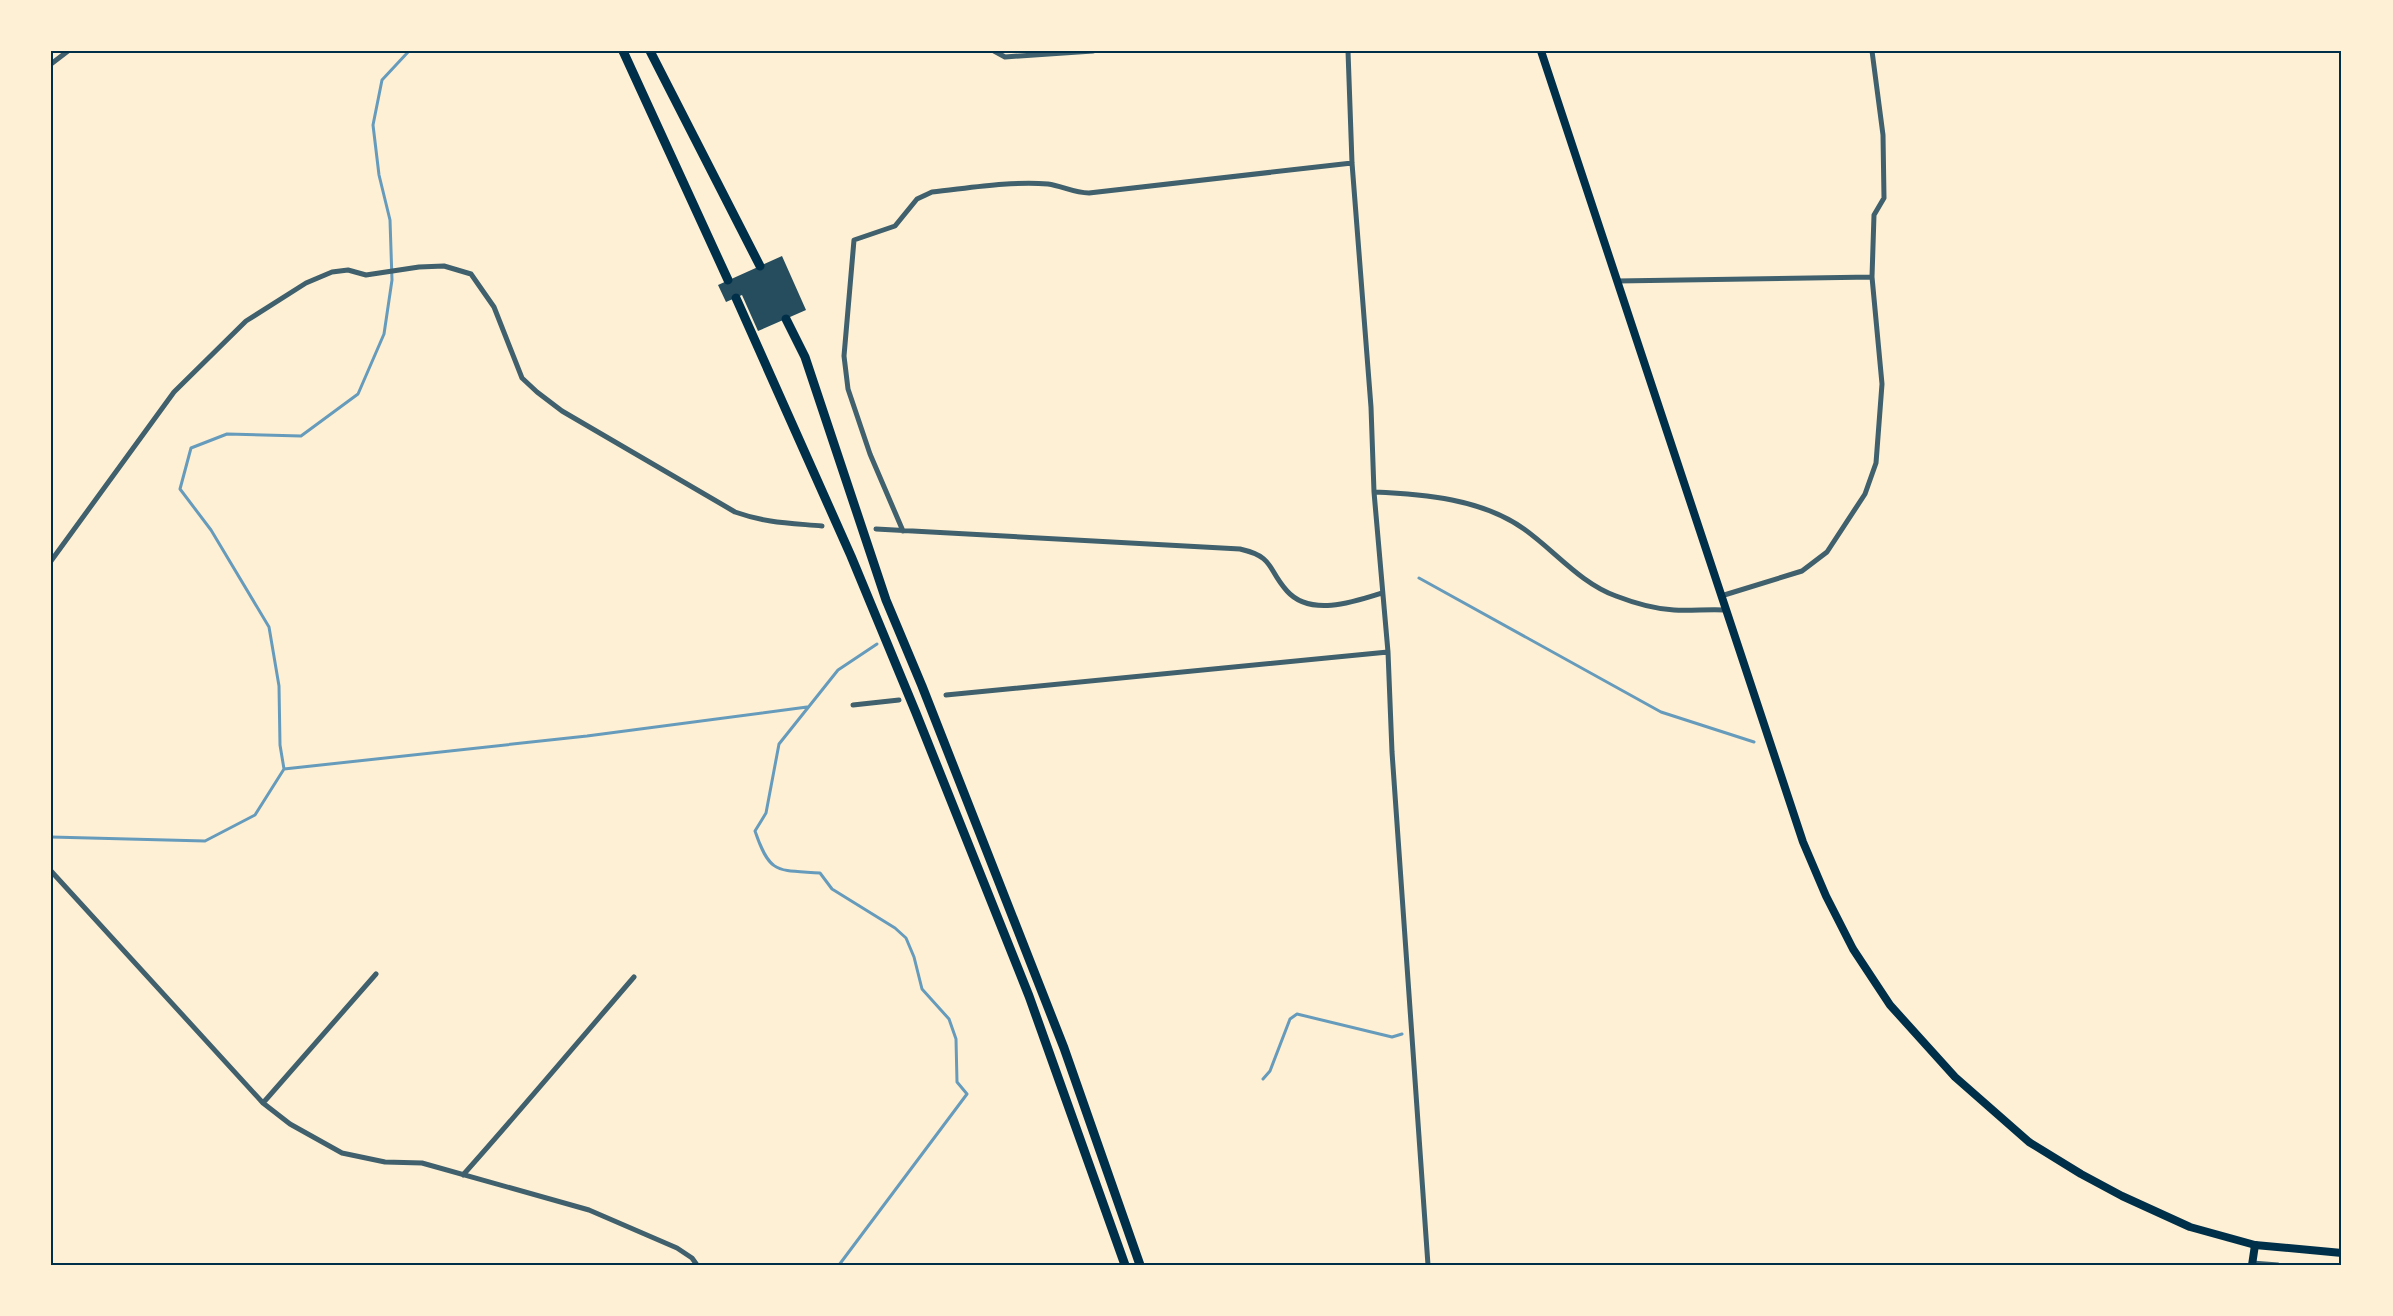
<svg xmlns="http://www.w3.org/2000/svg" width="2393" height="1316" font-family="Arial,sans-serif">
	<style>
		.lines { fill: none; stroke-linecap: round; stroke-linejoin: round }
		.stream { stroke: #669bbc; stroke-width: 3 }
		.building { fill: #264d5e }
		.minor { stroke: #3f606c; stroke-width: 5 }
		.primary { stroke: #003049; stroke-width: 8 }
		.trunk { stroke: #003049; stroke-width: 8 }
		.motorway { stroke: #003049; stroke-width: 9 }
		.neatline { fill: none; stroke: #003049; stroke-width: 2 }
	</style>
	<rect width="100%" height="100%" fill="#fdf0d5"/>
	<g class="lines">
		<path class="stream" d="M 1419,578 L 1661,712 L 1754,742
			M 284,769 L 587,736 L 807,707
			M 51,837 L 205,841 L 255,815 L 284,769 L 280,745 L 279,686 L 269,627 L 211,530 L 180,489 L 191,448 L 227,434 L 301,436 L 358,394 L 384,334 L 392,280 L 390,220 L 379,175 L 373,125 L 382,80 L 409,51
			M 1263,1079 L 1270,1071 L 1290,1019 L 1297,1014 L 1392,1037 L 1402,1034
			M 839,1265 L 967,1094 L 957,1082 L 956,1039 L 949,1019 L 922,989 L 914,957 L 906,938 L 895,928 L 832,889 L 820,873 C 777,870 770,875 755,831 L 766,813 L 779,744 L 838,670 L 877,644"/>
	</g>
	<path class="building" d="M 782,256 L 806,310 L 758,331 L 742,295 L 726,302 L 718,285 Z"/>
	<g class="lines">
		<path class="minor" d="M 994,51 L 1005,57 L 1093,51
			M 1348,51 L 1352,163 L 1371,407 L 1374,492 L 1388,652 L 1392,752 L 1428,1265
			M 51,64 L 68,51
			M 1617,281 L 1872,277
			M 1374,492 C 1424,494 1482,499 1524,529 C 1555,551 1580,583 1616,596 C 1634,603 1655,609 1674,610 C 1691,611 1708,609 1725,610
			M 876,529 L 1240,549 C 1275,557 1267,569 1287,591 C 1310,617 1354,602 1382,593
			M 903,531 L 870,454 L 848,389 L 844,356 L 854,240 L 895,226 L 917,199 L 932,192 C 970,188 1010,181 1048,184 C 1062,186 1074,193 1089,193 L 1352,163
			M 51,561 L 174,392 L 246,321 L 306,283 L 332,272 L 348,270 L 366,275 L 419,267 L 444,266 L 471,274 L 494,307 L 522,378 L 537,392 L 562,411 L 735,512 C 766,523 789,523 822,526
			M 1721,596 L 1802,571 L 1827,552 L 1865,494 L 1876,463 L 1882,384 L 1872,277 L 1874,215 L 1884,198 L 1883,135 L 1872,51
			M 946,695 L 1388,652
			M 853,705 L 899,700
			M 51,871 L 263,1103 L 290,1124 L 342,1153 L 385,1162 L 422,1163 L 589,1210 L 677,1248 L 692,1258 L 697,1265
			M 263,1103 L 376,974
			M 463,1175 C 521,1110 577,1043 634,977
			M 2252,1263 L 2278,1265"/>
		<path class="primary" d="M 2252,1265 L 2255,1245"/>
		<path class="trunk" d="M 1541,51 L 1803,842 L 1826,896 L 1853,949 L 1890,1005 L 1955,1077 L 2029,1142 L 2081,1174 L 2122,1196 L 2190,1227 L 2255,1245 L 2342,1253"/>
		<path class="motorway" d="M 623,51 L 728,280
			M 650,51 L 760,266
			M 736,298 L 851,556 L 916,713 L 1029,996 L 1125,1265
			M 786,319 L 805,357 L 886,600 L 922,686 L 1064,1048 L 1140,1265"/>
	</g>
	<rect width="2393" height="1316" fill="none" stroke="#fdf0d5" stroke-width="105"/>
	<rect x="52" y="52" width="2288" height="1212" class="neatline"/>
</svg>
